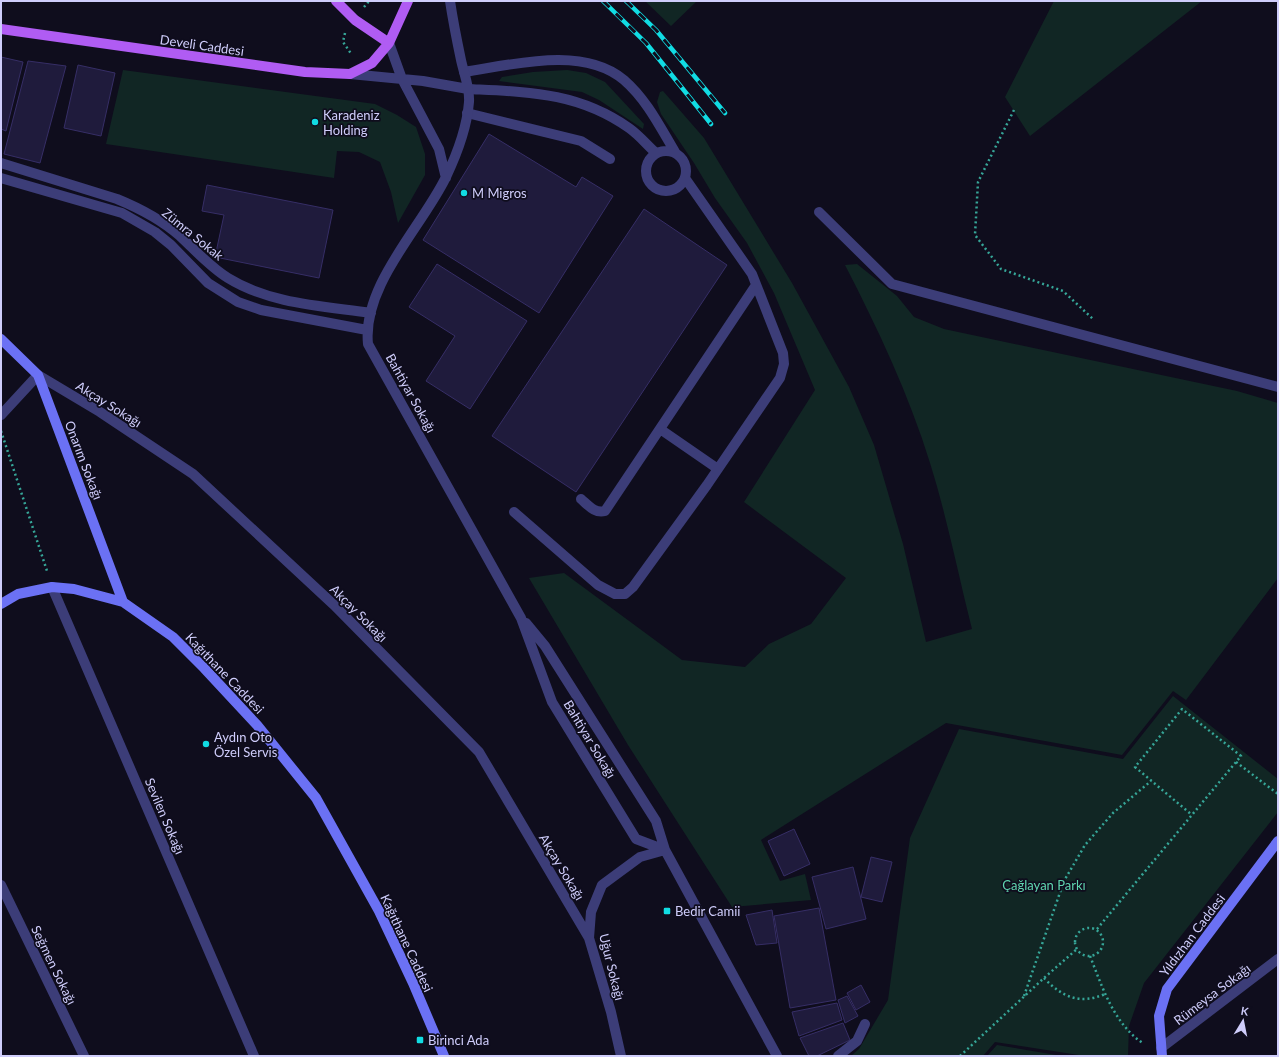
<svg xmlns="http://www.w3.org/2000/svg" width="1279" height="1057" font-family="Lato,sans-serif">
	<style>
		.green { fill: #112624 }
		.building { fill: #1f1b3c; stroke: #362e66 }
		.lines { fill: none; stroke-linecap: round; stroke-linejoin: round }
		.path { stroke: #36a698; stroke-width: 2.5; stroke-dasharray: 2 3; stroke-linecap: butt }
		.lane { stroke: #3c3d78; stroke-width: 10 }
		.street { stroke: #3c3d78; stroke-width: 10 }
		.secondary { stroke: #6b71f4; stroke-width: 10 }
		.primary { stroke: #b05cf3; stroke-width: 10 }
		.rail-casing { stroke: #11dce3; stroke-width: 4.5 }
		.rail { stroke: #0f0d1d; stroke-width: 3; stroke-dasharray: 9; stroke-linecap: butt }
		.poi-dot { fill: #11dce3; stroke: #0f0d1d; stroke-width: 1.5 }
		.labels { text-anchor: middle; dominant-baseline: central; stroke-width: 3.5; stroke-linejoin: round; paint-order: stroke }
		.street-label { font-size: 13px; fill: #cfcdfb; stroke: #0f0d1d }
		.poi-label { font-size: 13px; fill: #cfcdfb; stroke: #0f0d1d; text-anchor: start }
		.park-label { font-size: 13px; fill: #5fd5af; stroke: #0f0d1d }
	</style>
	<rect width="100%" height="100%" fill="#0f0d1d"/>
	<path class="green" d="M 645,1 L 697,1 L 671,26 Z
		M 1054,1 L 1202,1 L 1030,136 L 1005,97 Z
		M 123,70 L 375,104 L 397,115 L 416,127 L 425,154 L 425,175 L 398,223 L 391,192 L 380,162 L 359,152 L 337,151 L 334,178 L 106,144 Z
		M 567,70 L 586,73 L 605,82 L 644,124 L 643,129 L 599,100 L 582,92 L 499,81 L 502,77 L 533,72 Z
		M 663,91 L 704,138 L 792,283 L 849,387 L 874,445 L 903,544 L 926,642 L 972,629 C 958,574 947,517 930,463 C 909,395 878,329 845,265 L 857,264 L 897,296 L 914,317 L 944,329 L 1237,391 L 1278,403 L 1278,578 L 1186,700 L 1173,691 L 1122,755 L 946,723 L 761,840 L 780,881 L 805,874 L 811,900 L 732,907 L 628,745 L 529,578 L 564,573 L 682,660 L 745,667 L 769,644 L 811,624 L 846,578 L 744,502 L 815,390 L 774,293 L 747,243 L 715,198 L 694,163 L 661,114 L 657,102 L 660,92 Z
		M 1173,696 L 1278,779 L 1278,812 L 1144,983 L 1129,1026 L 1128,1056 L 1085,1056 L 995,1042 L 983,1056 L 851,1056 L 859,1049 L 888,1000 L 910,838 L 959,729 L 1123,759 Z
		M 997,1045 L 1062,1056 L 987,1056 Z"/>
	<path class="building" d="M 1,57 L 23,62 L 6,131 L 1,129 Z
		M 28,61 L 66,66 L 40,163 L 4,154 Z
		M 78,65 L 115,73 L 101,136 L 64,128 Z
		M 489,134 L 576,187 L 582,177 L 613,196 L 539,313 L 423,240 Z
		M 207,185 L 333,210 L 319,278 L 215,257 L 224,215 L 202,211 Z
		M 644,209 L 727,265 L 576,492 L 492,436 Z
		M 437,264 L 527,321 L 470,409 L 426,381 L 455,336 L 409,307 Z
		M 794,829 L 810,864 L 784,876 L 768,841 Z
		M 871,857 L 892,862 L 882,902 L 861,897 Z
		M 853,867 L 866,919 L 826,929 L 812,877 Z
		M 819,908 L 836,1000 L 790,1008 L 774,916 Z
		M 772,910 L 777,943 L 756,945 L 746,915 Z
		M 861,985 L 870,1002 L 856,1010 L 847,993 Z
		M 847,996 L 858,1016 L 845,1023 L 838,1000 Z
		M 837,1003 L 842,1020 L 799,1036 L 792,1012 Z
		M 843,1023 L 850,1040 L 817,1056 L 809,1056 L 800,1038 Z"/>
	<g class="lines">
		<path class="path" d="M 364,7 L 369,1
			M 345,33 L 343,42 L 352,55
			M 1014,110 L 978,182 L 975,235 L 1001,269 L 1063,291 L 1093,319
			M 1,431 L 47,571
			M 1236,762 L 1278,794
			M1075 942a14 14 0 1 1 28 0a14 14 0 1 1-28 0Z
			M 1097,929 L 1236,762 L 1241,756 L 1182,709 L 1135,767 L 1192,815
			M 1090,956 C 1103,989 1114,1024 1144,1044
			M 1044,978 C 1062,997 1080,1005 1105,994
			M 1024,996 L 1064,881 L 1085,845 L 1113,813 L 1151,781
			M 960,1056 L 1044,978 L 1077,949"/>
		<path class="lane" d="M 464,72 C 511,65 583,45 624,80 C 647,100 660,127 675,152
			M 468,89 C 528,92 578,92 629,128 C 639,135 647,145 656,153
			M 467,113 L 581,141 L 610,159
			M646 171a20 20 0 1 1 40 0a20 20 0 1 1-40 0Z
			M 660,429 L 718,469
			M 581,499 C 588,505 595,514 605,511 L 756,285
			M 514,512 L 598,585 L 615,594 L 625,594 L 633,587 L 707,485 L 780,378 L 784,364 L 783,353 L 752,274 L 685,178
			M 838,1056 L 857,1041 L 865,1024"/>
		<path class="street" d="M 450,1 C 453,21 457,41 461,60 C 464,74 470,88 469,102 C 467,127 457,154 446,177 C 422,227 362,285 368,344 L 521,618 L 552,702 L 636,839 L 665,850
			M 389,43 L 402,79 L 439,149 L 446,178
			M 350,74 L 423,81 L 468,89
			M 1,163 L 117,199 C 139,208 162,220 180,236 C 195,250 210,267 228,278 C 270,304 323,306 371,313
			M 1,178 L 122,213 L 155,232 L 171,245 L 208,283 L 238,302 L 261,310 L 367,330
			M 819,212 L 892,284 L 1278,387
			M 1,415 L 38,375 L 100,412 L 193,474 L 334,605 L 479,752 L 589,938
			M 52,587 L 254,1056
			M 526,623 L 545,646 L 656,821 L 665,850 L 777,1056
			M 1,885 L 84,1056
			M 1161,1048 L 1278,959
			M 621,1056 L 611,1012 L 589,938 L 591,912 L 602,885 L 640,857 L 665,850"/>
		<path class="secondary" d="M 1,339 L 38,375 L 123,602
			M 1,604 L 18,594 L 52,587 L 74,589 L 123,602 L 173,637 L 204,668 L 257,725 L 316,798 L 379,911 L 413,983 L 444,1056
			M 1162,1056 L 1159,1016 L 1167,989 L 1278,841"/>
		<path class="primary" d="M 336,1 L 355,20 L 389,43
			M 1,29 L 305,72 L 350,74 L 372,63 L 389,43 L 408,1"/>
		<defs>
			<path id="rail" d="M 603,1 L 646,43 L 711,124
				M 626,1 L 656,30 L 725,113"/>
		</defs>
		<use href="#rail" class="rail-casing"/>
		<use href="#rail" class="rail"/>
	</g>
	<g class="poi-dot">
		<circle cx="315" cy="122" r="4"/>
		<circle cx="464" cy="193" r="4"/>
		<circle cx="206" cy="744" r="4"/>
		<rect x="663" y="907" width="8" height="8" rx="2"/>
		<rect x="416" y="1036" width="8" height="8" rx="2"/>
	</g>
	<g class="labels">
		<g class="street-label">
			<text transform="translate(202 45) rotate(8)">Develi Caddesi</text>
			<text transform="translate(193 234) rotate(39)">Zümra Sokak</text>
			<text transform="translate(411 393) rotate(61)">Bahtiyar Sokağı</text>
			<text transform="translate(109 404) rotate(32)">Akçay Sokağı</text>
			<text transform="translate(84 460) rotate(69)">Onarım Sokağı</text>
			<text transform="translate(359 613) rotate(45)">Akçay Sokağı</text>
			<text transform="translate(225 673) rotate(46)">Kağıthane Caddesi</text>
			<text transform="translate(590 739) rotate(59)">Bahtiyar Sokağı</text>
			<text transform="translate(165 816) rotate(67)">Sevilen Sokağı</text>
			<text transform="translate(562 867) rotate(59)">Akçay Sokağı</text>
			<text transform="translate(1192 935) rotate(-53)">Yıldızhan Caddesi</text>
			<text transform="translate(407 943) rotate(65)">Kağıthane Caddesi</text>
			<text transform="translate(54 965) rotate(64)">Seğmen Sokağı</text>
			<text transform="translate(612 967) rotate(76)">Uğur Sokağı</text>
			<text transform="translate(1212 994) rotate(-37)">Rümeysa Sokağı</text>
		</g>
		<g class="poi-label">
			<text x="323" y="115">Karadeniz<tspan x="323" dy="15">Holding</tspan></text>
			<text x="472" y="193">M Migros</text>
			<text x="214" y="737">Aydın Oto<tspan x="214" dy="15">Özel Servis</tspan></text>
			<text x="675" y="911">Bedir Camii</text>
			<text x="428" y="1040">Birinci Ada</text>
		</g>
		<g class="park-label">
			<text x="1044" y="885">Çağlayan Parkı</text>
		</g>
	</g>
	<rect width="1279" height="1057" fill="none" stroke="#cfcdfb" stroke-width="4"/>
	<g transform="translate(1243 1021) rotate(10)" stroke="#0f0d1d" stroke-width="3" paint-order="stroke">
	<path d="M0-3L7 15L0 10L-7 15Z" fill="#cfcdfb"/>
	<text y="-6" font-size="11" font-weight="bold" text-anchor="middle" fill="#cfcdfb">K</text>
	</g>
</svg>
